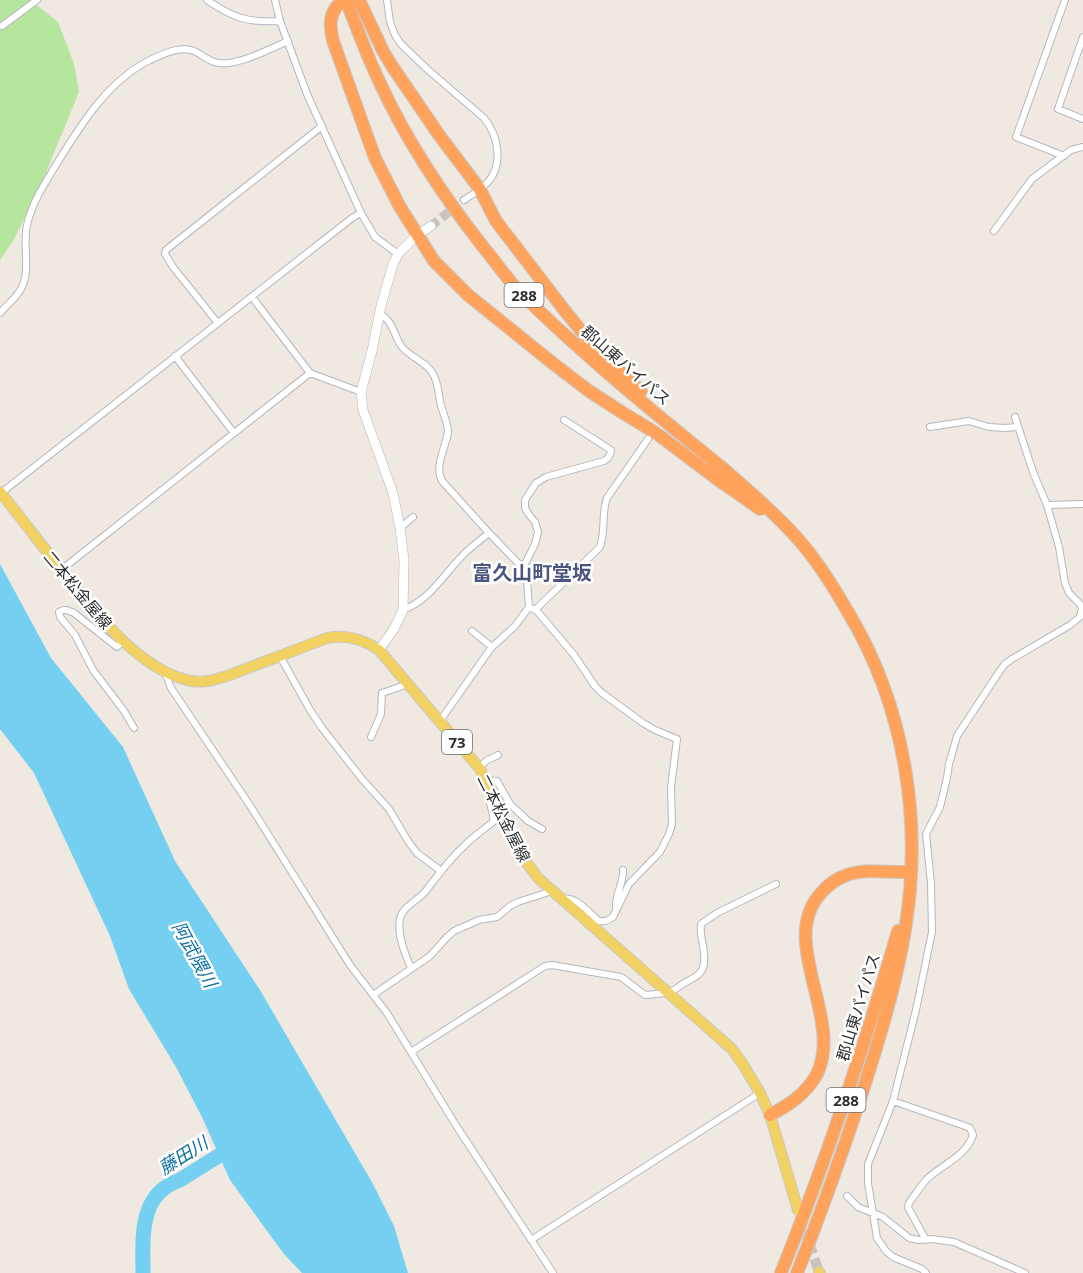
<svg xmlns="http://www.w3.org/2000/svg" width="1083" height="1273" font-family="'Open Sans','Noto Sans JP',sans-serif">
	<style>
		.green { fill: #b6e59e }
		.water { fill: #75cff0 }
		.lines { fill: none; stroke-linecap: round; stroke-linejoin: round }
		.river { stroke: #75cff0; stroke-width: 15 }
		.secondary-tunnel { stroke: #c8c4bd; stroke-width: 9; stroke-dasharray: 9 4.5; stroke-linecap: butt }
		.primary-tunnel { stroke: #c8c4bd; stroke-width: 10; stroke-dasharray: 10 5; stroke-linecap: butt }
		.street-casing { stroke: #b4b7c1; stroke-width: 8 }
		.secondary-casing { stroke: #b4b7c1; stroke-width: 10 }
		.primary-casing { stroke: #c9c9c9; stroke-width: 12 }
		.highway-casing { stroke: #c9c9c9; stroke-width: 14 }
		.street { stroke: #fff; stroke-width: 6 }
		.secondary { stroke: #fff; stroke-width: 9 }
		.primary { stroke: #f2d163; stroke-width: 10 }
		.highway { stroke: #ffa35c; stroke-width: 12 }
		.labels { text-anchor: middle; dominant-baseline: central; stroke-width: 5; stroke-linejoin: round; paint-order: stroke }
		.shield { fill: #fff; stroke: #6d6d6d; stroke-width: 1.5 }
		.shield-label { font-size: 15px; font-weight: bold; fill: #2e2e2e }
		.street-label { font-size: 16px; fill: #2e2e2e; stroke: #fff }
		.water-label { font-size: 18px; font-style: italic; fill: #0d6fa3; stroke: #fff }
		.quarter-label { font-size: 20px; font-weight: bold; fill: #4d5680; stroke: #fff }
	</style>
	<rect width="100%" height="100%" fill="#efe9e1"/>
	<path class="green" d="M 0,0 L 30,0 L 58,22 L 74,64 L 79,92 L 40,187 L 13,241 L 0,260 Z"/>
	<path class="water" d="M 0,564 L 51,658 L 123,747 L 175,861 L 260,990 L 373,1184 L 394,1226 L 408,1273 L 302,1273 L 284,1254 L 230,1180 L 202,1117 L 176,1067 L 129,989 L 110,936 L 34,773 L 0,729 Z"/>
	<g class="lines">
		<path class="river" d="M 143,1273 C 143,1238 138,1194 180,1180 L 236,1145"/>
		<path class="secondary-tunnel" d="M 431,226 L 464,200"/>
		<path class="primary-tunnel" d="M 800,1216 L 819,1272"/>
		<defs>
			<path id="street" d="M 207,0 C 233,18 248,23 280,21
				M 275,0 L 280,21 L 307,94 L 361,213 L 375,237 L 398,254
				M 387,0 L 390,22 L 395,35 L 401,44 L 427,69 L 484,118 C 498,135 504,164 488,182 C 481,189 472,195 464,200
				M 2,26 L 37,0
				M 1083,37 L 1058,109 L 1083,119
				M 1064,156 L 1016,137 L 1065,0
				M 994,231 L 1032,179 L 1071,150 L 1083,147
				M 252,297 L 310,373 L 361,392
				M 0,313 C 7,305 16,298 21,289 C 32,269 21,243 28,221 C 34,199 47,180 59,160 C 82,123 109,80 150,60 C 165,53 183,44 198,53 C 205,57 210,62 219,63 C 237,66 270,49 288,41
				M 379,314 C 393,319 394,337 402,347 C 411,358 427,362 433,374 C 439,384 438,395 441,405 C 443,414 448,423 448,432 C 446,447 434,466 442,481 L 489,533 L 518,563 L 524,566
				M 217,322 L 173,267 L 165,254 L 166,250 L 322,126
				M 175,356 L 234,433
				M 930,427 L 969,421 L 989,427 L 1005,428 L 1017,427
				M 1,493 L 352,218 L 361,213
				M 1047,505 L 1083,504
				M 400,528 L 413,517
				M 61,570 L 310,373
				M 529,607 L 527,580 L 524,566 L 535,544 L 538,532 L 535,522 L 527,512 L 525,507 L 525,500 L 536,483 L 546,477 L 604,461 C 609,458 611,455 611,450 L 564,420
				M 403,610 C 430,600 443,575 463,555 C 471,547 480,540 489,533
				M 535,610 L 600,547 C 606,530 601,514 607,498 L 648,439
				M 472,631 L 492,647
				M 123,641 L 117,647 L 74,613 C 69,611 65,608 59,612 L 60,617 L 75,635 L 93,670 L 124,711 L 134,728
				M 280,656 L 310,710 L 322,728 L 362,779 L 389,809 L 408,841 L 417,853 L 441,871
				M 165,673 L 171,688 L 249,804 L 350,965 L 387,1013 L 457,1127 L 553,1273
				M 440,721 L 491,648 L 515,626 L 529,607 L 537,611 L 574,655 L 595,686 L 602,693 L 643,723 L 655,730 L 677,739 L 671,787 L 672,824 L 669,834 L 660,852 L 629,884 L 613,917 C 609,920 604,922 599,921 C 589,913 576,895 562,899
				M 371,737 L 381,714 L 382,693 L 408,684
				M 479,768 L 486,761 L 498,755
				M 485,780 L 497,781 L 510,804 L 528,821 L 542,829
				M 616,907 C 615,894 624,883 623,870
				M 411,968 C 405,954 397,935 400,919 C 402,907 417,901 425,892 C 437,876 449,860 464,846 C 473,837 483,830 493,822 C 495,813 488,804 489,794
				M 373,995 L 430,956 L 447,937 L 454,931 L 479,920 L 497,917 L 510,906 L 518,902 L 552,891
				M 411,1052 L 545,966 L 552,965 L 621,977 L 645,995 C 653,994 661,994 669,992 C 674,991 677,988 681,985 C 690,979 703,976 704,963 C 706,950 699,937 701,924 L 717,913 L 776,884
				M 893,1101 L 965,1126 L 970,1128 L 973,1135 C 966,1157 942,1164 926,1180 C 920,1187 915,1195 909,1203 L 908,1207 L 910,1211 L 926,1240
				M 847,1196 L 858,1207 L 883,1217 L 909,1238 L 918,1240 L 932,1239 L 954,1242 L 1025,1273
				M 531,1240 L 760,1093
				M 926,1273 L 922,1269 L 893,1257 L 886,1251 L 877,1238 L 868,1183 L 868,1164 L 893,1101 L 916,1010 L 932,932 L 931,883 L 926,834 L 940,807 L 947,778 L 949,764 L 957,736 L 999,672 L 1005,664 L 1012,659 L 1070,625 L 1080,617 L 1082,608 L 1080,604 L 1069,593 L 1065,583 L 1059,547 L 1047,505 L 1033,472 L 1015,417"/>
			<path id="secondary" d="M 379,650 L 394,629 L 403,610 L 404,560 L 400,528 L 393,493 L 363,410 L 361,392 L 372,351 L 381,306 L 393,264 L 398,254 L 417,235 L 431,226"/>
			<path id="primary" d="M 0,492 C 23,520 45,550 68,578 C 97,615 140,669 187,680 C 201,684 214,680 227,676 L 327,638 C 346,634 363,639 379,650 L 480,769 L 518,851 L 538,878 L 732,1049 L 744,1066 L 760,1093 L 770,1115 L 798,1210
				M 819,1272 L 820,1273"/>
			<path id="highway" d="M 344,0 C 329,10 329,24 333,41 L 375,158 L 400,207 L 434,261 L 468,295 L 555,365 L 589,391 L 623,413 L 656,433 L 717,479 L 760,509
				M 346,0 C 357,28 367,56 380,83 C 407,142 444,197 484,248 C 495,261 505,276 517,289 C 546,319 579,348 610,375 C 648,408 687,439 726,471 C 750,492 775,513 797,538 C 817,560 833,586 848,612 C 905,707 923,821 905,930 C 896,984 880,1037 863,1090 C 843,1151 821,1213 797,1273
				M 359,0 L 383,51 L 392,66 L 439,135 L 479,188 L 496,221 L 565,311 L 596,349 L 641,391
				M 770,1115 C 789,1105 806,1094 817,1074 C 844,1018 777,941 821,893 C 828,885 838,878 847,875 C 867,868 890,873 911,872
				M 781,1273 C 826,1161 864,1047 898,931"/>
		</defs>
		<use href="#street" class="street-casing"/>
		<use href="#secondary" class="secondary-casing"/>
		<use href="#primary" class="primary-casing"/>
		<use href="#highway" class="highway-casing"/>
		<use href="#street" class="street"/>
		<use href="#secondary" class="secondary"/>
		<use href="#primary" class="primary"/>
		<use href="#highway" class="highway"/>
	</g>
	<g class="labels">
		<g class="shield">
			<rect x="504.5" y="283" width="39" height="24" rx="4.5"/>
			<rect x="442" y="730" width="30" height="24" rx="4.5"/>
			<rect x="826.5" y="1088" width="39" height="24" rx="4.5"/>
		</g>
		<g class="shield-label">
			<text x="524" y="295">288</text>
			<text x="457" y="742">73</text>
			<text x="846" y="1100">288</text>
		</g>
		<g class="street-label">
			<text transform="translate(626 365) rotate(41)">郡山東バイパス</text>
			<text transform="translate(78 590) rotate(50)">二本松金屋線</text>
			<text transform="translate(504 818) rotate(63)">二本松金屋線</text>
			<text transform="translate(858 1007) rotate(-73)">郡山東バイパス</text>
		</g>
		<g class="water-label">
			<text transform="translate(195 954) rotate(61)">阿武隈川</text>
			<text transform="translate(183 1155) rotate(-32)">藤田川</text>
		</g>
		<g class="quarter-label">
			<text x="532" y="572">富久山町堂坂</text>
		</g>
	</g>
</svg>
